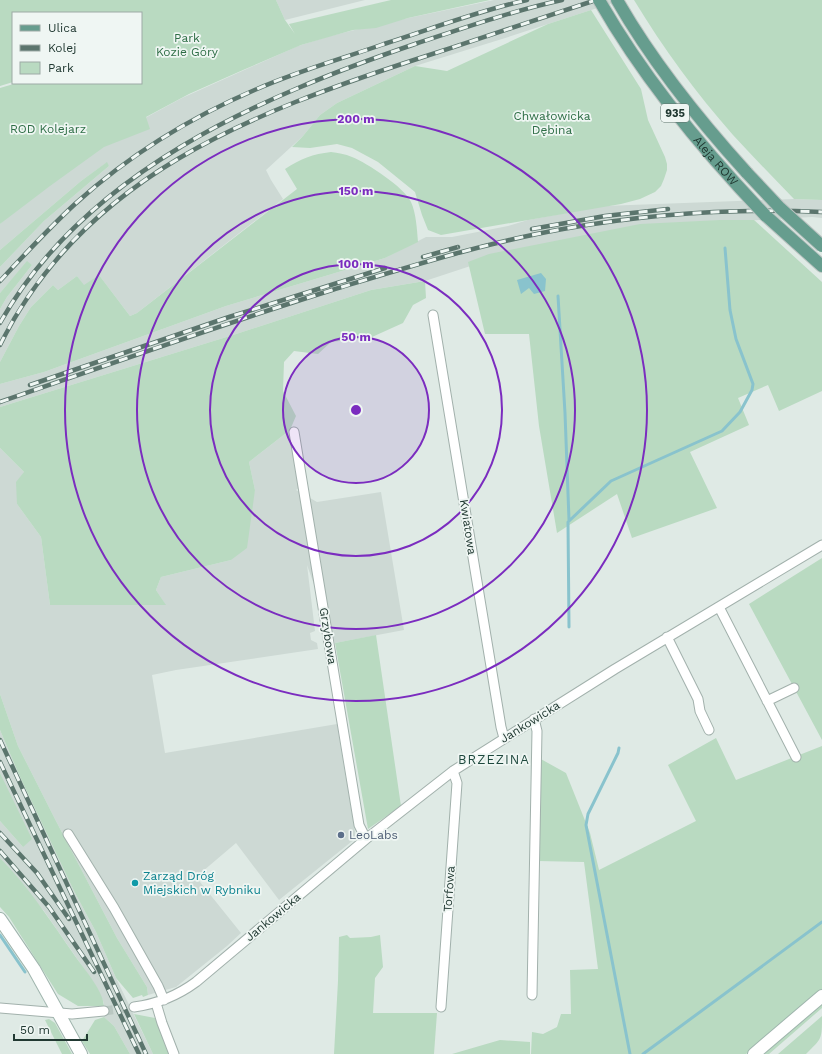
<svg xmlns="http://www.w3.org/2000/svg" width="822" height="1054" font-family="'Work Sans',sans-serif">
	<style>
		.built { fill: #cdd9d4 }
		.green { fill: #b9dac1 }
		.water { fill: #89c3cd }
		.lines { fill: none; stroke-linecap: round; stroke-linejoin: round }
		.stream { stroke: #89c3cd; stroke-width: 3 }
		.street-tunnel { stroke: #b9c7c1; stroke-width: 9; stroke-dasharray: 9 4.5; stroke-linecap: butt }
		.street-casing { stroke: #a2b1ac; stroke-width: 11 }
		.secondary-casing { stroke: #9fb5ad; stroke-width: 14 }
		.primary-casing { stroke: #bcc4c2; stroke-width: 14 }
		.street { stroke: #fff; stroke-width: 9 }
		.secondary { stroke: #fff; stroke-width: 12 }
		.primary { stroke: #669d8e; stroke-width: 12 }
		.rail-casing { stroke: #5b756d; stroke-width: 4.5 }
		.rail { stroke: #eff6f3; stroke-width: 3; stroke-dasharray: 9; stroke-linecap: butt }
		.primary-bridge-casing { stroke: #bcc4c2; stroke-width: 14; stroke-linecap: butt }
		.primary-bridge { stroke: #669d8e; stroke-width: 12 }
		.ring { fill: none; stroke: #7b2cbf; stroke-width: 2 }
		.service-dot { fill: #5c6f8a; stroke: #eff6f3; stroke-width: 1.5 }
		.culture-dot { fill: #0f9aa8; stroke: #eff6f3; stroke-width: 1.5 }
		.labels { text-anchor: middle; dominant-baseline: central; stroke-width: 3.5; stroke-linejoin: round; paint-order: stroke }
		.shield { fill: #eff6f3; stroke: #5f726c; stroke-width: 1 }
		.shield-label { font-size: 11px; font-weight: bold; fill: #213932 }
		.park-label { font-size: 12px; fill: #2d6d45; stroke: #eff6f3 }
		.street-label { font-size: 12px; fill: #213932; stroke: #eff6f3 }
		.service-label { font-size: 12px; fill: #4e5e75; stroke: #eff6f3; text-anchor: start }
		.culture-label { font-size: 12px; fill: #0d838f; stroke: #eff6f3; text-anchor: start }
		.neighbourhood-label { font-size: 13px; letter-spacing: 1px; fill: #1e493e; stroke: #eff6f3 }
		.centre { fill: #7b2cbf; stroke: #eff6f3; stroke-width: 2 }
		.ring-label { font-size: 12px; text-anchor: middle; font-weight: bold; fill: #7b2cbf; stroke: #eff6f3; stroke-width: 3.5; stroke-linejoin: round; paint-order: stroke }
	</style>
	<rect width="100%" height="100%" fill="#dfeae5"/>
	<path class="built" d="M 276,0 L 365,0 L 285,20 Z
		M 494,0 L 622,0 L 502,39 L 415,66 L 337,103 L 320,115 L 303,136 L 266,170 L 271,180 L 283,199 L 137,313 L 130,316 L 99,275 L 84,286 L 77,276 L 58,290 L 53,285 L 31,307 L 19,326 L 0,362 L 0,309 L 7,297 L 32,265 L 27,262 L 0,293 L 0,267 L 44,221 L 109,166 L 106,163 L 81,181 L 0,250 L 0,224 L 20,206 L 123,130 L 182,98 L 298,46 L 330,36 L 375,25 Z
		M 794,199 L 822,200 L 822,218 L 812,217 L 633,227 L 513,252 L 425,281 L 371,290 L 233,335 L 0,407 L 0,384 L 44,372 L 226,306 L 385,258 L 426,237 L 452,237 L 508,226 L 528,220 L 604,206 Z
		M 290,430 L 299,488 L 296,490 L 317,502 L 381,492 L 404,630 L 335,643 L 307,565 L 315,631 L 310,633 L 311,640 L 317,643 L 318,649 L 176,670 L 152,675 L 165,753 L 337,724 L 356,838 L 279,900 L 236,843 L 196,877 L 241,933 L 227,946 L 176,987 L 148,995 L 147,987 L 117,938 L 56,821 L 18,746 L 0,694 L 0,448 L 24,472 L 17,504 L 41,537 L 50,605 L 165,604 L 156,590 L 161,577 L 231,560 L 255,490 L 249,462 Z
		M 0,730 L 20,777 L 74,891 L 96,932 L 116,978 L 153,1054 L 130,1054 L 114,1026 L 104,1017 L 104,1003 L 96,986 L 44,911 L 0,858 L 0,821 L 23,847 L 5,785 L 0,773 Z"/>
	<path class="green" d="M 0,0 L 276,0 L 285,20 L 295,34 L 289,24 L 391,0 L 490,0 L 408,18 L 376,28 L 353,30 L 301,45 L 243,70 L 189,94 L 146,117 L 150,129 L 104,147 L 50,186 L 0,224 L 0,88 L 17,83 L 141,83 L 141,13 L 13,13 L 13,82 L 0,86 Z
		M 634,0 L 822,0 L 822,200 L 794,199 C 774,178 753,157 733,135 C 696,93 663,48 634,0 Z
		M 591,10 L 641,89 L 648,120 L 665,157 L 667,164 L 667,170 L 664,179 L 661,186 L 655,192 L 640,199 L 621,204 L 441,235 L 428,230 L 422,215 L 415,192 L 378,162 L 352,148 L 337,144 L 310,148 L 292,147 L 303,136 L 320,115 L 337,103 L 415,66 L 447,71 L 548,24 Z
		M 331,152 C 338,153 345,154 352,157 C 367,163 404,187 411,202 C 416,213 417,229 418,242 L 385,258 L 226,306 L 44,372 L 0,384 L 0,362 L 19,326 L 31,307 L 53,285 L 58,290 L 77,276 L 84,285 L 99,275 L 130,316 L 137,313 L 297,189 L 285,169 C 300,159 313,154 331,152 Z
		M 107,162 L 109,166 L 44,221 L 0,267 L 0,250 L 81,181 Z
		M 720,220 L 754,220 L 822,282 L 822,391 L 779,411 L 768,385 L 738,398 L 749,425 L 690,452 L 717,508 L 632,538 L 617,494 L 557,533 L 539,426 L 529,334 L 485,334 L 468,262 L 489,254 L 640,224 Z
		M 27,261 L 32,265 L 7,297 L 0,309 L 0,293 Z
		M 425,281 L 426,298 L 413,305 L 403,323 L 372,337 L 331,342 L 318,354 L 294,351 L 284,362 L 283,391 L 296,416 L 290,430 L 249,462 L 255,490 L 247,548 L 231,560 L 161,577 L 156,590 L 166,605 L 50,605 L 41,537 L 17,504 L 16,482 L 24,472 L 0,448 L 0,407 L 233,335 L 371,290 Z
		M 822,558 L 822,740 L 749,604 Z
		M 376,635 L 401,806 L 368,829 L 335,643 Z
		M 0,694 L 18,746 L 56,821 L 117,938 L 147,987 L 148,995 L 143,997 L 142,995 L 133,998 L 116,978 L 96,932 L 74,891 L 20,777 L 0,730 Z
		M 716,738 L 736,780 L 822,746 L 822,989 L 746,1054 L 531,1054 L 532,1032 L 543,1034 L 557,1027 L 561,1014 L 571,1014 L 570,970 L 598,969 L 584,862 L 538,861 L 539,758 L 566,773 L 590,833 L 599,870 L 696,821 L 668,765 Z
		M 0,773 L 32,839 L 23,847 L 0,821 Z
		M 0,858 C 29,887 52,923 75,956 C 84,969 103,990 104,1006 L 78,1006 L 58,994 L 9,917 L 0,907 Z
		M 347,935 L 350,938 L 371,937 L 380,935 L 383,967 L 375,978 L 373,1013 L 437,1013 L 434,1054 L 334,1054 L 338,981 L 339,937 Z
		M 822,1004 L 822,1008 L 769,1054 L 763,1054 Z
		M 134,1014 L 155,1018 L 171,1054 L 153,1054 Z
		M 822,1016 C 822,1040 822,1038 806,1054 L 778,1054 Z
		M 104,1017 L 114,1026 L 130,1054 L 90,1054 L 82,1041 L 95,1020 Z
		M 49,1019 L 55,1023 L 72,1054 L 62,1054 L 45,1020 Z
		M 500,1040 L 530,1042 L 530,1054 L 452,1054 Z"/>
	<path class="water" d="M 541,273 L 546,279 L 545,291 L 534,294 L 529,288 L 521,294 L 517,280 Z"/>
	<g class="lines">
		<path class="stream" d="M 558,296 L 565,413 L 569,520
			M 569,627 L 568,522 L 611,481 L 722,431 L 740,412 L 752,390 L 753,384 L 736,339 L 730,310 L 725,248
			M 619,748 L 618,753 L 588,814 L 586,825 L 630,1054
			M 0,935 L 25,972
			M 643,1054 L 822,922"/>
		<path class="street-tunnel" d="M 104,1011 L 134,1007"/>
		<defs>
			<path id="street" d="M 433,315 L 501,727 L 504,738
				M 294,432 L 359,825 L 366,839
				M 719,607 L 796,757
				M 667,637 L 698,699 L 700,711 L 709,730
				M 767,701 L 794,688
				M 68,834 L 114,908 L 158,986 L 164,1000
				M 532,995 L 537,731 L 534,719
				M 156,1003 L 162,1023 L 174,1054
				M 134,1007 C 157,1004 177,996 196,982 L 366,839 L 453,771 L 615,669 L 822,545
				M 441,1007 L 457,783 L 453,771
				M 0,1008 L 72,1014 L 104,1011"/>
			<path id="secondary" d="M 0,919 L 34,969 L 81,1054
				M 754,1054 L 822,996"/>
			<path id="primary" d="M 617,0 C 653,63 699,120 747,173
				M 765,215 L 822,266"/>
		</defs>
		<use href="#street" class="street-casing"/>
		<use href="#secondary" class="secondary-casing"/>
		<use href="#primary" class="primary-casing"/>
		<use href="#street" class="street"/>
		<use href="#secondary" class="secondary"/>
		<use href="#primary" class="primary"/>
		<defs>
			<path id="rail" d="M 532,229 L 605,216 L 668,209
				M 423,257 L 458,247
				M 0,281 C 24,255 48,229 75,204 C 128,156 191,117 257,89 C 298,71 341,59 384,44 C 431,29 478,11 527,0
				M 0,323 C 85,172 259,97 415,44 C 464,28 512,11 562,0
				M 0,345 C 84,176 251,113 420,58 C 479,39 538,19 596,0
				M 30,385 L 229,317 L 385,268
				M 0,402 C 110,364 220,325 332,290 C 408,267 484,243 563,229 C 648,214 735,208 822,212
				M 0,740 L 146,1054
				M 0,762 L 139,1054
				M 0,833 L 37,873 L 69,919
				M 0,851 L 49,907 L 94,972"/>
		</defs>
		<use href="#rail" class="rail-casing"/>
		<use href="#rail" class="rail"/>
		<defs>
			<g id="primary-bridge">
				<path id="s1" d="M 599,0 C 644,79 702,149 765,215"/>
				<path d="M 747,173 L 780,208 L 822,246"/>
			</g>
		</defs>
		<use href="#primary-bridge" class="primary-bridge-casing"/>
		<use href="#primary-bridge" class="primary-bridge"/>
	</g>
	<circle cx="356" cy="410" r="73" fill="#7b2cbf" fill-opacity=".12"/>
	<g class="ring">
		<circle cx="356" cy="410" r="73"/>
		<circle cx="356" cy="410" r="146"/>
		<circle cx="356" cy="410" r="219"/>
		<circle cx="356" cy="410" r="291"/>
	</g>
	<circle class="service-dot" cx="341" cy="835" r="4"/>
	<circle class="culture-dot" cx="135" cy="883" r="4"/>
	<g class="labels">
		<rect class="shield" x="661" y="104" width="28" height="18" rx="3"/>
		<g class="shield-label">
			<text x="675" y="113">935</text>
		</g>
		<g class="park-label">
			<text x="187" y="38">Park<tspan x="187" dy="14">Kozie Góry</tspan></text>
			<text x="552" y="116">Chwałowicka<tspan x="552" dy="14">Dębina</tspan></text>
			<text x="48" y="129">ROD Kolejarz</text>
		</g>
		<g class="street-label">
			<text stroke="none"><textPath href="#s1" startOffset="199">Aleja ROW</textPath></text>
			<text transform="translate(468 527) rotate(81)">Kwiatowa</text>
			<text transform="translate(328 636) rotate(81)">Grzybowa</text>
			<text transform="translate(530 722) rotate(-32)">Jankowicka</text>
			<text transform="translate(449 889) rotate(-86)">Torfowa</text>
			<text transform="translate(273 917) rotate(-40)">Jankowicka</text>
		</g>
		<g class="service-label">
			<text x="349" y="835">LeoLabs</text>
		</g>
		<g class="culture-label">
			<text x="143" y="876">Zarząd Dróg<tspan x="143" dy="14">Miejskich w Rybniku</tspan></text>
		</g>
		<g class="neighbourhood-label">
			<text x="494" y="759">BRZEZINA</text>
		</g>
	</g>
	<circle cx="356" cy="410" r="6" class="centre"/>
	<g class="ring-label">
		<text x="356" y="123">200 m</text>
		<text x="356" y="195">150 m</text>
		<text x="356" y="268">100 m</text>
		<text x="356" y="341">50 m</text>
	</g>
	<rect x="12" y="12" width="130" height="72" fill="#eff6f3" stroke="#9daaa6"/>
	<rect x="20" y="25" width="20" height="6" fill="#669d8e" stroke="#9daaa6"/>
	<text x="48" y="32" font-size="12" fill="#213932">Ulica</text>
	<rect x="20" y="45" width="20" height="6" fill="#5b756d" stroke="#9daaa6"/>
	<text x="48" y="52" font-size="12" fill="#213932">Kolej</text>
	<rect x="20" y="62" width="20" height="12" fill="#b9dac1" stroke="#9daaa6"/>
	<text x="48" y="72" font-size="12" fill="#213932">Park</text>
	<path d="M14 1034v6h73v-6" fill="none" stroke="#213932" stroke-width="2"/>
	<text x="20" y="1034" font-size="12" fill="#213932" stroke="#eff6f3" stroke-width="3" paint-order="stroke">50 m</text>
</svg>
